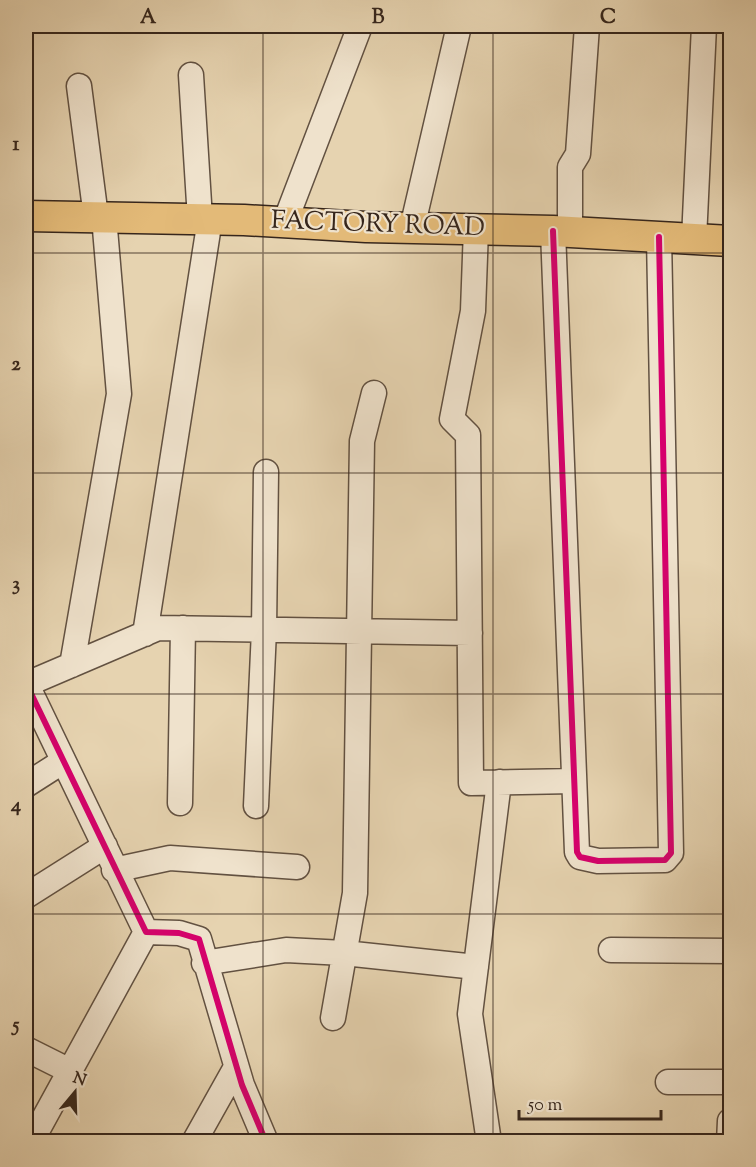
<svg xmlns="http://www.w3.org/2000/svg" width="756" height="1167" font-family="'Sorts Mill Goudy',serif">
	<style>
		.lines { fill: none; stroke-linecap: round; stroke-linejoin: round }
		.minor-casing { stroke: #625141; stroke-width: 27 }
		.major-casing { stroke: #36261c; stroke-width: 33 }
		.minor { stroke: #efe2cc; stroke-width: 24 }
		.major { stroke: #e3ba78; stroke-width: 30 }
		.cycleway-casing { stroke: #efe2cc; stroke-width: 10 }
		.cycleway { stroke: #d6006c; stroke-width: 6 }
		.grid { fill: none; stroke: #36261c; stroke-width: 1.5; stroke-opacity: 0.55 }
		.labels { text-anchor: middle; dominant-baseline: central; stroke-width: 4.5; stroke-linejoin: round; paint-order: stroke }
		.street-label { font-size: 26px; fill: #36261c; stroke: #efe2cc }
		.neatline { fill: none; stroke: #36261c; stroke-width: 2 }
		.grid-label { font-size: 20px; text-anchor: middle; font-weight: bold; fill: #36261c }
	</style>
	<rect width="100%" height="100%" fill="#e6d3b0"/>
	<filter id="stains"><feTurbulence type="fractalNoise" baseFrequency=".00333" numOctaves="4"/><feColorMatrix values="0 0 0 0 .2 0 0 0 0 .09 0 0 0 0 .02 0 0 0 .5 -.17"/></filter>
	<radialGradient id="worn" r=".72"><stop offset=".6" stop-color="#630" stop-opacity="0"/><stop offset="1" stop-color="#630" stop-opacity=".3"/></radialGradient>
	<g class="lines">
		<defs>
			<path id="minor" d="M 191,75 L 200,219
				M 79,86 L 96,217
				M 285,222 L 360,26
				M 412,228 L 459,26
				M 476,229 L 473,311 L 452,419 L 468,435 L 471,783 L 574,781
				M 553,231 L 577,852 L 580,857 L 598,861 L 665,860 L 671,853 L 659,237
				M 570,232 L 570,167 L 578,154 L 587,26
				M 694,239 L 704,26
				M 145,634 L 210,219
				M 72,665 L 119,394 L 104,217
				M 26,683 L 146,932 L 179,933 L 199,939 L 242,1085 L 266,1142
				M 27,684 L 158,628 L 470,633
				M 26,785 L 62,762
				M 180,803 L 183,628
				M 256,806 L 264,630 L 266,472
				M 114,870 L 170,858 L 297,867
				M 26,896 L 105,846
				M 611,950 L 730,951
				M 204,963 L 286,950 L 344,953 L 476,967
				M 333,1018 L 355,893 L 362,441 L 374,393
				M 26,1049 L 70,1071
				M 668,1082 L 730,1082
				M 31,1142 L 146,932
				M 194,1142 L 236,1067
				M 489,1142 L 470,1014 L 499,782
				M 729,1142 L 730,1121"/>
			<path id="major" d="M 26,216 L 244,220 L 366,227 L 553,231 L 730,241"/>
		</defs>
		<use href="#minor" class="minor-casing"/>
		<use href="#major" class="major-casing"/>
		<use href="#minor" class="minor"/>
		<use href="#major" class="major"/>
		<defs>
			<path id="cycleway" d="M 553,231 L 577,852 L 580,857 L 598,861 L 665,860 L 671,853 L 659,237
				M 26,683 L 146,932 L 179,933 L 199,939 L 242,1085 L 266,1142"/>
		</defs>
		<use href="#cycleway" class="cycleway-casing"/>
		<use href="#cycleway" class="cycleway"/>
	</g>
	<path class="grid" d="M 263,26 L 263,1142M 493,26 L 493,1142M 26,253 L 730,253M 26,473 L 730,473M 26,694 L 730,694M 26,914 L 730,914"/>
	<g class="labels">
		<g class="street-label">
			<text transform="translate(378 225) rotate(2)">FACTORY ROAD</text>
		</g>
	</g>
	<rect width="756" height="1167" fill="none" stroke="#e6d3b0" stroke-width="66"/>
	<g transform="translate(75 1092) rotate(19)" stroke="#efe2cc" stroke-width="4.5" paint-order="stroke">
	<path d="M0-4.5L10 22L0 15L-10 22Z" fill="#36261c"/>
	<text y="-9" font-size="16" font-weight="bold" text-anchor="middle" fill="#36261c">N</text>
	</g>
	<path d="M519 1110v9h142v-9" fill="none" stroke="#36261c" stroke-width="3"/>
	<text x="528" y="1110" font-size="18" fill="#36261c" stroke="#efe2cc" stroke-width="4.5" paint-order="stroke">50 m</text>
	<rect x="33" y="33" width="690" height="1101" class="neatline"/>
	<g class="grid-label">
		<text x="148" y="23">A</text>
		<text x="378" y="23">B</text>
		<text x="608" y="23">C</text>
		<text x="16" y="150">1</text>
		<text x="16" y="370">2</text>
		<text x="16" y="590">3</text>
		<text x="16" y="811">4</text>
		<text x="16" y="1031">5</text>
	</g>
	<rect width="100%" height="100%" filter="url(#stains)"/>
	<rect width="100%" height="100%" fill="url(#worn)"/>
</svg>
